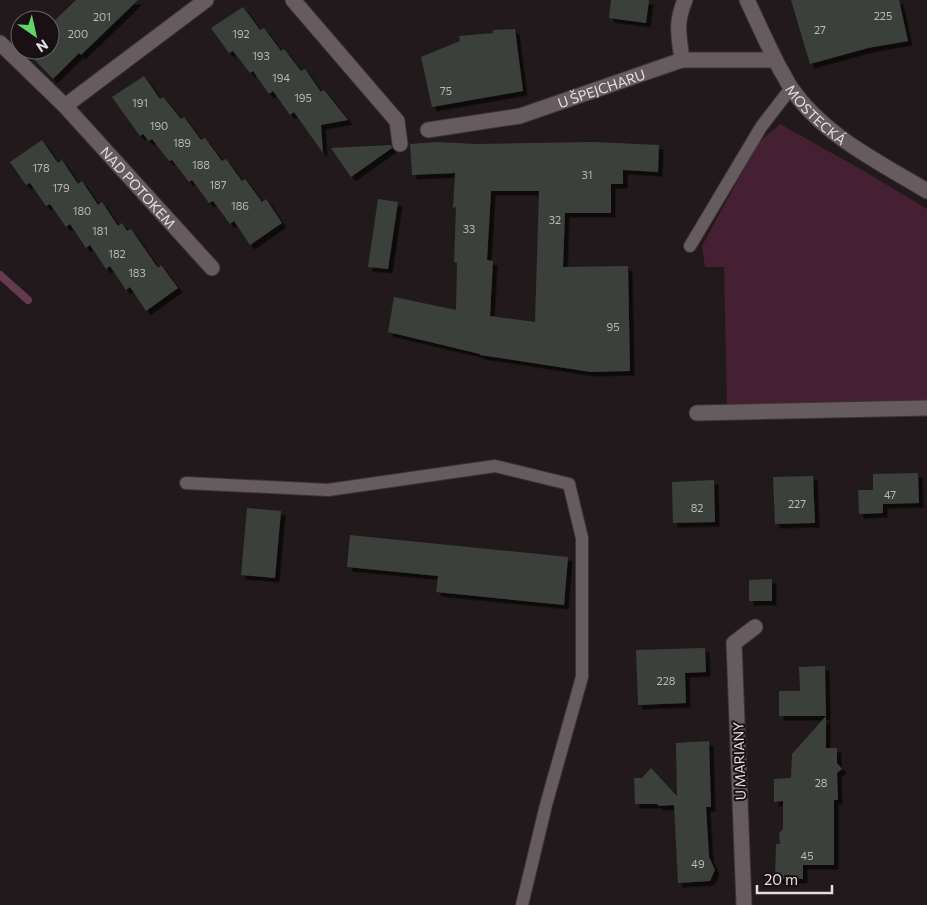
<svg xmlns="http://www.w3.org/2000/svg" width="927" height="905" font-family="Commissioner,sans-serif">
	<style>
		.green { fill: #452032 }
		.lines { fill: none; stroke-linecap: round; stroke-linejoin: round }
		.stream { stroke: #663b4f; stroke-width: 8 }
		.building { fill: #3a413a; fill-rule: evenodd; filter: url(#shadow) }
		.lane-casing { stroke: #3b3537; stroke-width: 14 }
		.street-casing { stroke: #3b3537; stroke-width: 17 }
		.lane { stroke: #665b5f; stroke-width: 12 }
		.street { stroke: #665b5f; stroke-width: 15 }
		.labels { text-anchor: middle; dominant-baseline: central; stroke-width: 4; stroke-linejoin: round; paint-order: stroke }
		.number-label { font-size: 11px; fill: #bab7b6 }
		.street-label { font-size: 14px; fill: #e4dee0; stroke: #191014 }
	</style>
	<defs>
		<filter id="shadow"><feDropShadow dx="4.5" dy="4.5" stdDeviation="0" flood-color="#0009"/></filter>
	</defs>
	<rect width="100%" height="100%" fill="#22191d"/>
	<path class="green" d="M 780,124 L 862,170 L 927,209 L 927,401 L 727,407 L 724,267 L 705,267 L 702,246 L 758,143 Z"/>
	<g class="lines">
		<path class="stream" d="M 0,275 L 28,300"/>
	</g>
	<path class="building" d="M 76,0 L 138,0 L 81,55 L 79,53 L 53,79 L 25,50 L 50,50 L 50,25 Z
		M 611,0 L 649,0 L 646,23 L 609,18 Z
		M 791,0 L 899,0 L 908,41 L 868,48 L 810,64 Z
		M 243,7 L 260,30 L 264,28 L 281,51 L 284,49 L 301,71 L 305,69 L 321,92 L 324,90 L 348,120 L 321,125 L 323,153 L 294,112 L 290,115 L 273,91 L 269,94 L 253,71 L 250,73 L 233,51 L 229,53 L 211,28 Z
		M 515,29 L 523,91 L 432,107 L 421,57 L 460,41 L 459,36 L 493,33 L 493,30 Z
		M 144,76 L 160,99 L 163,97 L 181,119 L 184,117 L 201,140 L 205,138 L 222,161 L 226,159 L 242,181 L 245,179 L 262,202 L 266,199 L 282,223 L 250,245 L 234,221 L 230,224 L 213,201 L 209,203 L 192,180 L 189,182 L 172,160 L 169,161 L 152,139 L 149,141 L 143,134 L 140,136 L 112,97 Z
		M 42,140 L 58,163 L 62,160 L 78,184 L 82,181 L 98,205 L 102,202 L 118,226 L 122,223 L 127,231 L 131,229 L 158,268 L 161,265 L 178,288 L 146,311 L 130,287 L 126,290 L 110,266 L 106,269 L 90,245 L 86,248 L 70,224 L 66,227 L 50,204 L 46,206 L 30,183 L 26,185 L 10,162 Z
		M 437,142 L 475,144 L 593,142 L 659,145 L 658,172 L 623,170 L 623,184 L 611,184 L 611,213 L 565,213 L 563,267 L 628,266 L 630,371 L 591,372 L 480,355 L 480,354 L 388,332 L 394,297 L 456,310 L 457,263 L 454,262 L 456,207 L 453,208 L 455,173 L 412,175 L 410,144 ZM 491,191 L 539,191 L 535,322 L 490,316 L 493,261 L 487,260 Z
		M 391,145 L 392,148 L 351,177 L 331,148 Z
		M 378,199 L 398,202 L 388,269 L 368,267 Z
		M 918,473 L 919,503 L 883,504 L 883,513 L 859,514 L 858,490 L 873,490 L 873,474 Z
		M 813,476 L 815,523 L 775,524 L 773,477 Z
		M 714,480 L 715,522 L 673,523 L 672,482 Z
		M 247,508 L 281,511 L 275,578 L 241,575 Z
		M 350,535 L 568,557 L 564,605 L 436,592 L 438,576 L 347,567 Z
		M 772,579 L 772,601 L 749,601 L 749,580 Z
		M 705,648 L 706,672 L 685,673 L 686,703 L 638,705 L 636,650 Z
		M 825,666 L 826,716 L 779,716 L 779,691 L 800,691 L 799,667 Z
		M 826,716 L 826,748 L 837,748 L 837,763 L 842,769 L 837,773 L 838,800 L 834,800 L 834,865 L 803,865 L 803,879 L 775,879 L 776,844 L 780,844 L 779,833 L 783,829 L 783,801 L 774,802 L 774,779 L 791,778 L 792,754 Z
		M 709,741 L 711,807 L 706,807 L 709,857 L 715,870 L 710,881 L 678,883 L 674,805 L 659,806 L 657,804 L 635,804 L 634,778 L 642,778 L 651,768 L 677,796 L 676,743 Z"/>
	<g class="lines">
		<defs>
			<path id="lane" d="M 690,246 L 761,127 L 791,88
				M 186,483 L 328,490 L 495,466 L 569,484 L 582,538 L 582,677 L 546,805 L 522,905"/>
			<g id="street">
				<path d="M 293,0 L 397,121 L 400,144"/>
				<path id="s1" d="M 747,0 C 758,23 768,46 780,69 C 784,75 787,82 791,88 C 824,136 879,162 927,191"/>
				<path id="s2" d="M 0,43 L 65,106 L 212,268"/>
				<path d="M 682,60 C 679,35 675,24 685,0"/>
				<path d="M 65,106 L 206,0"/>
				<path id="s3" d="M 428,130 L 520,116 L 682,60 L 775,60"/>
				<path d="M 697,413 L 927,408"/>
				<path d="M 744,905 L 734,643 L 755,627"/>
			</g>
		</defs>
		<use href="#lane" class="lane-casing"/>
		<use href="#street" class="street-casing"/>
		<use href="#lane" class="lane"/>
		<use href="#street" class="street"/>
	</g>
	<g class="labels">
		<g class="number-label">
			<text x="883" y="15">225</text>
			<text x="102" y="16">201</text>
			<text x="820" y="29">27</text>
			<text x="78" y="33">200</text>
			<text x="241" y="33">192</text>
			<text x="261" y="55">193</text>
			<text x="281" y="77">194</text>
			<text x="446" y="90">75</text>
			<text x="303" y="97">195</text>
			<text x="140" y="102">191</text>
			<text x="159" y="125">190</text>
			<text x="182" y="142">189</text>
			<text x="201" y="164">188</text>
			<text x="41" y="167">178</text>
			<text x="587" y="174">31</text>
			<text x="218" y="184">187</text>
			<text x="61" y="187">179</text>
			<text x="240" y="205">186</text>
			<text x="82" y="210">180</text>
			<text x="555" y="219">32</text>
			<text x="469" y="228">33</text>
			<text x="100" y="230">181</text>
			<text x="117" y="253">182</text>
			<text x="137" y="272">183</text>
			<text x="613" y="326">95</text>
			<text x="890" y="494">47</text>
			<text x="797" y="503">227</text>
			<text x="697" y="507">82</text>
			<text x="666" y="680">228</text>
			<text x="821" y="782">28</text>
			<text x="807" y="855">45</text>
			<text x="698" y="863">49</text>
		</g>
		<g class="street-label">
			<text stroke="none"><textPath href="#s3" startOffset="179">U ŠPEJCHARU</textPath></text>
			<text stroke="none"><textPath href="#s1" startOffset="135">MOSTECKÁ</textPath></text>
			<text stroke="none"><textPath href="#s2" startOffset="200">NAD POTOKEM</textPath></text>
			<text transform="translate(739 761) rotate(-92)">U MARIANY</text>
		</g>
	</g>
	<g transform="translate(35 35) rotate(146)"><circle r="24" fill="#191014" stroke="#6a6266"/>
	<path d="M0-4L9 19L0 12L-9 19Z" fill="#61d56a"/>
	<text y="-8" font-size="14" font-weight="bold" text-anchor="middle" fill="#e4dee0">N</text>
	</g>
	<path d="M757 885v8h75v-8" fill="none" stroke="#e4dee0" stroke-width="2.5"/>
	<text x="764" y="885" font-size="15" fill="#e4dee0" stroke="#191014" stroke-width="4" paint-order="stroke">20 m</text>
</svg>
